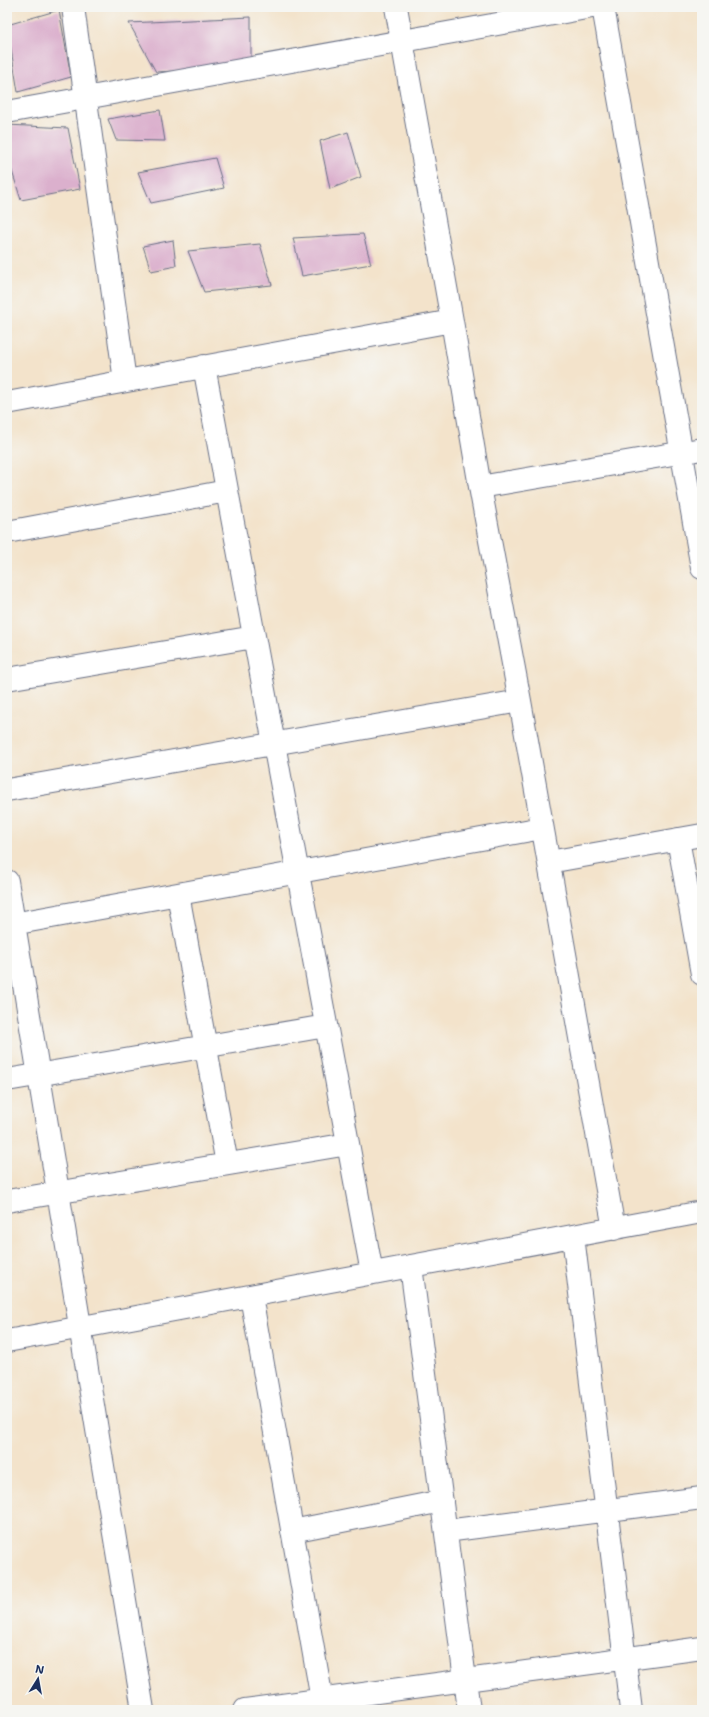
<svg xmlns="http://www.w3.org/2000/svg" width="709" height="1717" font-family="'Shantell Sans',sans-serif">
	<style>
		.building { fill: #dbb0cd }
		.lines { fill: none; stroke-linecap: round; stroke-linejoin: round }
		.street-casing { stroke: #676e84; stroke-width: 24 }
		.street { stroke: #fff; stroke-width: 22 }
	</style>
	<rect width="100%" height="100%" fill="#f6f6f2"/>
	<filter id="ink" filterUnits="userSpaceOnUse"><feTurbulence type="fractalNoise" baseFrequency=".025" numOctaves="2"/><feDisplacementMap in="SourceGraphic" scale="8" xChannelSelector="R" yChannelSelector="G"/><feConvolveMatrix kernelMatrix="1 2 1 2 8 2 1 2 1" color-interpolation-filters="sRGB"/></filter>
	<filter id="wash" filterUnits="userSpaceOnUse"><feTurbulence type="fractalNoise" baseFrequency=".012" numOctaves="4" result="noise"/><feDisplacementMap in="SourceGraphic" scale="16" xChannelSelector="R" yChannelSelector="G"/><feGaussianBlur stdDeviation="0.9" result="paint"/><feColorMatrix in="noise" values="0 0 0 0 0 0 0 0 0 0 0 0 0 0 0 0 0 1.4 0 .05"/><feComposite in="paint" operator="in"/></filter>
	<g filter="url(#wash)">
		<rect width="100%" height="100%" fill="#f3e3cb"/>
		<g id="blocks">
			<path class="building" d="M 59,10 L 71,77 L 18,92 L 7,25 Z
				M 251,17 L 251,67 L 156,72 L 129,23 Z
				M 160,110 L 165,141 L 116,140 L 108,119 Z
				M 7,125 L 68,128 L 80,189 L 21,200 L 7,155 Z
				M 348,132 L 361,177 L 330,189 L 320,141 Z
				M 215,158 L 224,188 L 151,203 L 138,172 Z
				M 363,234 L 371,264 L 302,276 L 293,238 Z
				M 173,240 L 176,266 L 151,271 L 143,246 Z
				M 260,244 L 272,285 L 204,292 L 188,251 Z"/>
		</g>
	</g>
	<g filter="url(#ink)">
		<use href="#blocks" fill-opacity="0" stroke="#676e84" stroke-width="1"/>
		<g class="lines">
			<defs>
				<path id="street" d="M 73,7 L 125,381
					M 396,7 L 452,321 L 480,487 L 520,701 L 614,1229
					M 603,7 L 702,568
					M 7,112 L 592,7
					M 204,366 L 372,1273
					M 7,403 L 452,321
					M 480,487 L 702,449
					M 7,532 L 227,491
					M 7,679 L 254,637
					M 7,790 L 520,701
					M 678,839 L 702,974
					M 549,862 L 702,835
					M 7,881 L 143,1710
					M 178,894 L 227,1164
					M 7,925 L 542,828
					M 7,1080 L 326,1026
					M 7,1201 L 348,1144
					M 573,1236 L 631,1710
					M 411,1266 L 469,1710
					M 251,1296 L 322,1700
					M 7,1341 L 702,1212
					M 292,1531 L 442,1501
					M 446,1531 L 702,1498
					M 245,1710 L 702,1648"/>
			</defs>
			<use href="#street" class="street-casing"/>
			<use href="#street" class="street"/>
		</g>
	</g>
	<rect width="709" height="1717" fill="none" stroke="#f6f6f2" stroke-width="24"/>
	<g transform="translate(38 1679) rotate(11)" stroke="#f6f6f2" stroke-width="3" paint-order="stroke">
	<path d="M0-3L7 15L0 10L-7 15Z" fill="#1b2f5e"/>
	<text y="-6" font-size="11" font-weight="bold" text-anchor="middle" fill="#1b2f5e">N</text>
	</g>
</svg>
